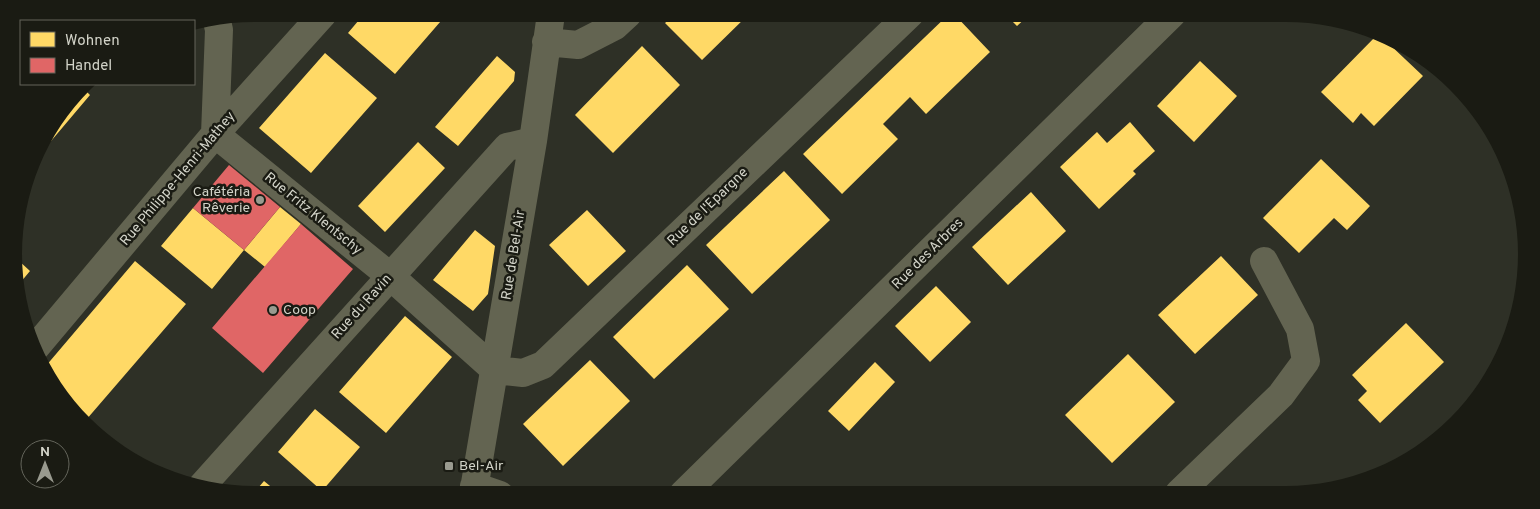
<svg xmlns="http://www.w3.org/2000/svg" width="1540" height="509" font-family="Overpass,sans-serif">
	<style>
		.homes { fill: #ffd966 }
		.shops { fill: #e06666 }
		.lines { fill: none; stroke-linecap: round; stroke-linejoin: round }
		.minor { stroke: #636451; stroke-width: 28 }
		.poi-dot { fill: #999a8f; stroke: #1a1b13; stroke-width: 2 }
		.labels { text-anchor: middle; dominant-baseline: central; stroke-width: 5; stroke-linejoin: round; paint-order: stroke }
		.street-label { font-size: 14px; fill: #d2d3c8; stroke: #1a1b13 }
		.poi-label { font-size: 14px; fill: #d2d3c8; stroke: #1a1b13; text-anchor: start }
	</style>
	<rect width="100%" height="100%" fill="#2e3026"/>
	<path class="homes" d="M 364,14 L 447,14 L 395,74 L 348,33 Z
		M 675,14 L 749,14 L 702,60 L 665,23 Z
		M 949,14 L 954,14 L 990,52 L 926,114 L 910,97 L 883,124 L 898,139 L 842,194 L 803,154 Z
		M 1005,14 L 1030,14 L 1017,26 Z
		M 1376,36 L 1387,42 L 1423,76 L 1374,126 L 1361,113 L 1353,123 L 1321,92 Z
		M 642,46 L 680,85 L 613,153 L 575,115 Z
		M 325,53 L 377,98 L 311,173 L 259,128 Z
		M 497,56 L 515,72 L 514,81 L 458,146 L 435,127 Z
		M 1200,61 L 1237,96 L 1194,142 L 1157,106 Z
		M 84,89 L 90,95 L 35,160 L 39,148 Z
		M 1130,122 L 1155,151 L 1133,171 L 1136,174 L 1099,209 L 1060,167 L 1097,132 L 1107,143 Z
		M 418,142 L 445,168 L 385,232 L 358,206 Z
		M 1321,159 L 1370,206 L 1347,230 L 1334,218 L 1299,253 L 1263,218 Z
		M 784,171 L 830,220 L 752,294 L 706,245 Z
		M 1031,192 L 1066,231 L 1008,285 L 972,247 Z
		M 280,207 L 301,224 L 265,267 L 244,250 Z
		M 193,208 L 244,250 L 212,289 L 161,246 Z
		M 587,210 L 626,251 L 588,286 L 549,245 Z
		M 475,230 L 495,246 L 488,294 L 473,311 L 433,280 Z
		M 1221,256 L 1258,295 L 1195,354 L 1158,315 Z
		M 18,260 L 30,271 L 20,283 Z
		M 135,261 L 186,304 L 86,420 L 54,388 L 45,367 Z
		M 687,265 L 729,309 L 654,379 L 613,337 Z
		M 936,286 L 971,322 L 930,362 L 895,326 Z
		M 405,316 L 452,357 L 386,433 L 339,392 Z
		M 1406,323 L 1444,362 L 1380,423 L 1358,400 L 1367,391 L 1352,375 Z
		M 1128,354 L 1175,402 L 1112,463 L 1065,415 Z
		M 590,360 L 630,401 L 563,466 L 523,424 Z
		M 875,362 L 895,382 L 849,431 L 828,411 Z
		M 315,409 L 360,447 L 322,491 L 278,452 Z
		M 264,481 L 281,495 L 252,495 Z"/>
	<path class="shops" d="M 229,165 L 280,207 L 244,250 L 193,208 Z
		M 301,224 L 353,269 L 263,373 L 212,328 Z"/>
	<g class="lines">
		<path class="minor" d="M 546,42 L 578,45 L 615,26 L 628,14
			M 215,134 L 390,276 L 495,370
			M 215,134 L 219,30 L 217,21
			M 36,347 L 215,134 L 323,14
			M 495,370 L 523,373 L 543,365 L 910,14
			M 474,486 L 500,495
			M 200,488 L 507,147 L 533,141
			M 1179,493 L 1281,395 L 1306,361 L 1300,329 L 1264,261
			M 683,494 L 1172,14
			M 473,495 L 533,141 L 551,14"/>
	</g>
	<g class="poi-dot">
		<circle cx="260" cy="200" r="5"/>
		<circle cx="273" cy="310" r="5"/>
		<rect x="444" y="461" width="10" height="10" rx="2.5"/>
	</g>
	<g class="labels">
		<g class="street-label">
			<text transform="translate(178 179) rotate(-50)">Rue Philippe-Henri-Mathey</text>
			<text transform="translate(708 207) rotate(-44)">Rue de l'Epargne</text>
			<text transform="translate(313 214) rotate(39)">Rue Fritz Klentschy</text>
			<text transform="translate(928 254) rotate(-45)">Rue des Arbres</text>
			<text transform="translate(514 255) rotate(-81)">Rue de Bel-Air</text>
			<text transform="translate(362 307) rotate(-48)">Rue du Ravin</text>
		</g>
		<g class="poi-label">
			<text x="250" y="192" text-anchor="end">Cafétéria<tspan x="250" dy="16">Rêverie</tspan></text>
			<text x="283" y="310">Coop</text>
			<text x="459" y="466">Bel-Air</text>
		</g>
	</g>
	<path d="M0 0H1540V509H0ZM254 22H1286A232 232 0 0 1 1518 254V254A232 232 0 0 1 1286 486H254A232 232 0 0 1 22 254V254A232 232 0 0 1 254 22Z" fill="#1a1b13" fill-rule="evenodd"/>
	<rect x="20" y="20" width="175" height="65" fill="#1a1b13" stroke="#64655b"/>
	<rect x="30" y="32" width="25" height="15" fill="#ffd966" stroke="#64655b"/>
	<text x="65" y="45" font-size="15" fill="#d2d3c8">Wohnen</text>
	<rect x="30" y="58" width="25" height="15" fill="#e06666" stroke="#64655b"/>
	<text x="65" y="70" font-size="15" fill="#d2d3c8">Handel</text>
	<g transform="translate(45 464)"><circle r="24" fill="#1a1b13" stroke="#64655b"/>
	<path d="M0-4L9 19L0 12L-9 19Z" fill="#999a8f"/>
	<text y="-8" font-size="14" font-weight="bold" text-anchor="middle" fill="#d2d3c8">N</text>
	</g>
</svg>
